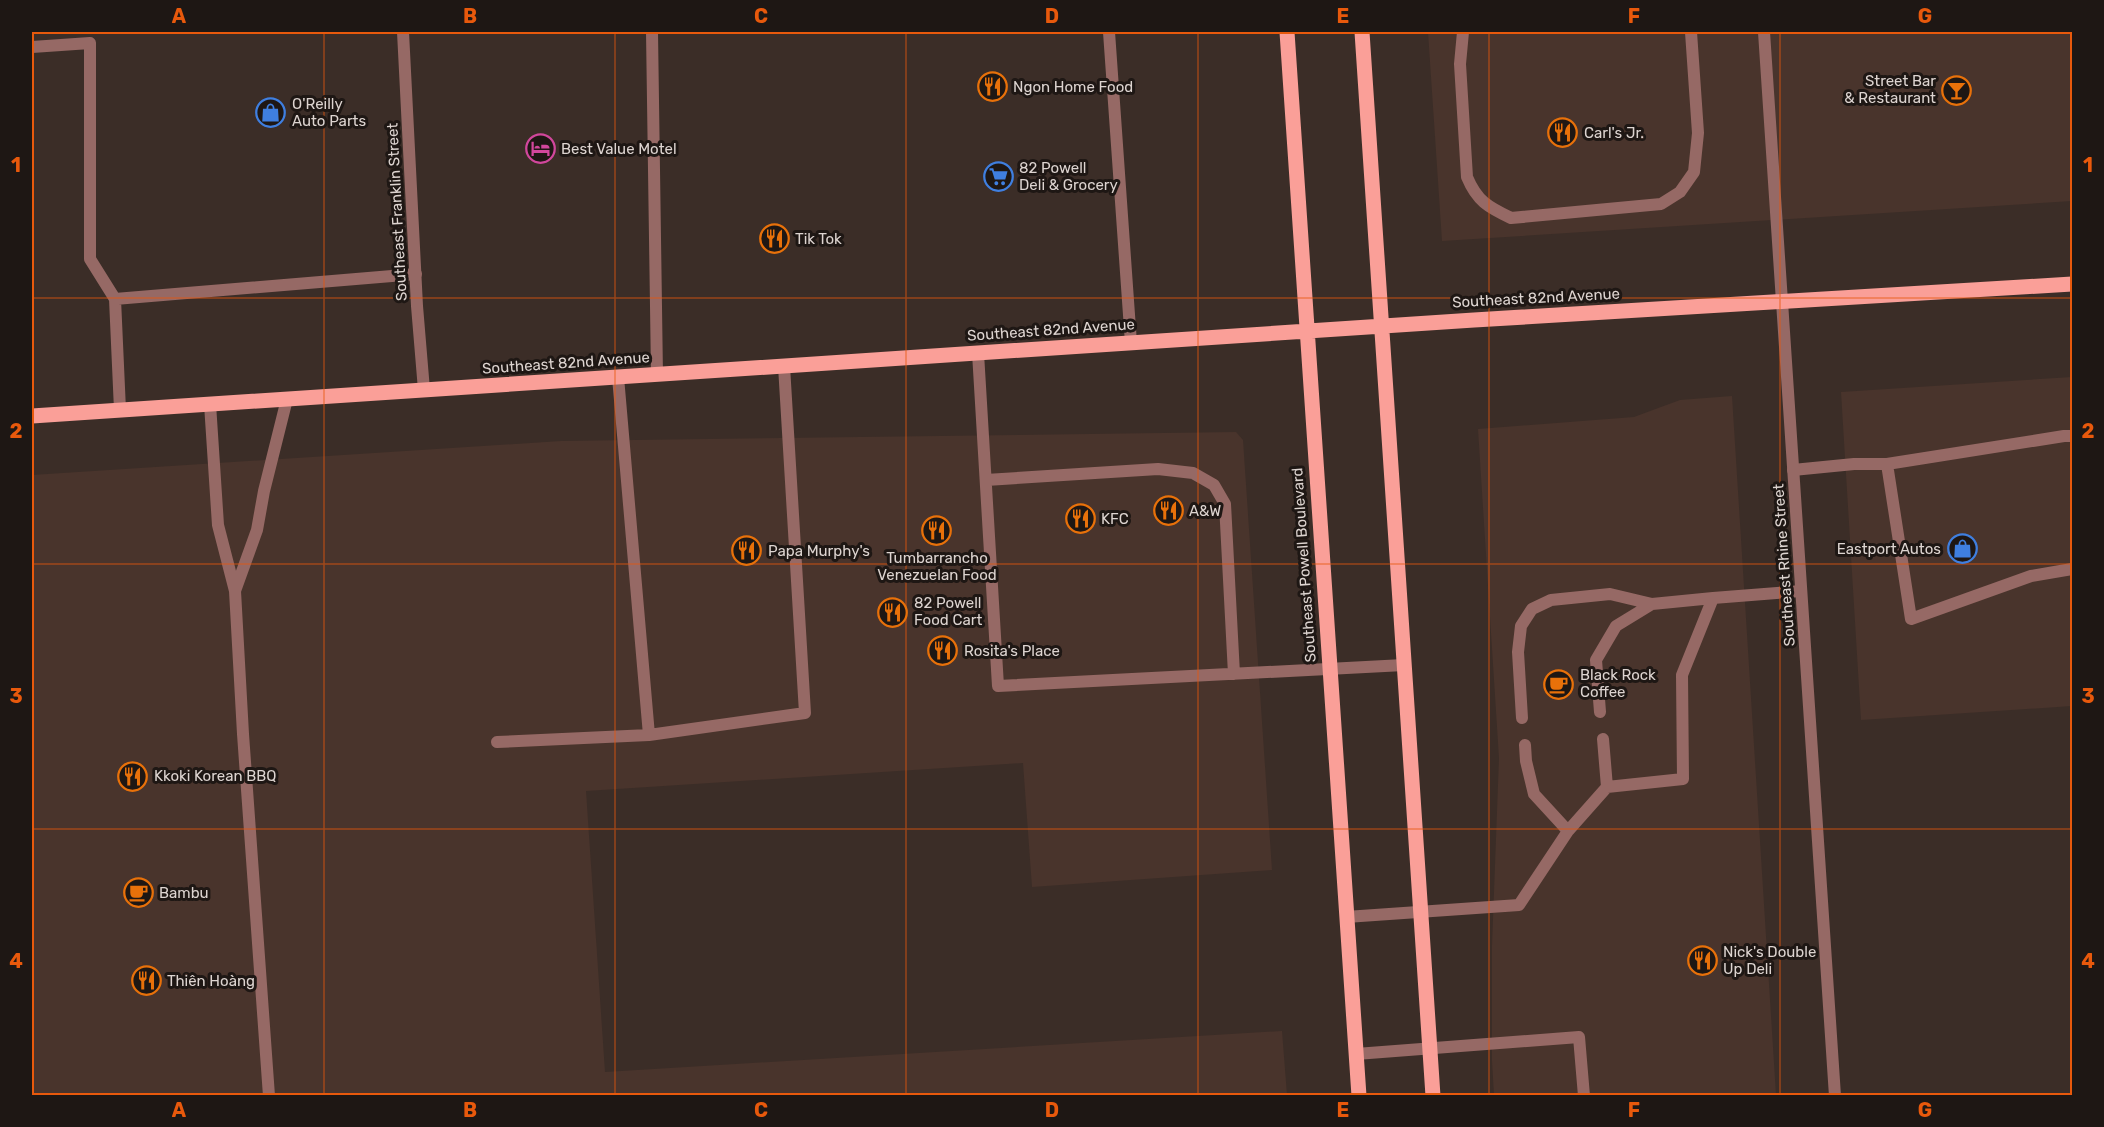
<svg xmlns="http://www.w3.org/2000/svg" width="2104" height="1127" font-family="Rubik,sans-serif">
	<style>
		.built { fill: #49342c }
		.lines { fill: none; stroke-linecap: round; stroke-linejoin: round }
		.lane { stroke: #966965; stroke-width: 12 }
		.street { stroke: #966965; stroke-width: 12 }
		.primary { stroke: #fa9f98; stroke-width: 15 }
		.grid { fill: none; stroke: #e8590c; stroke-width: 1.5; stroke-opacity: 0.55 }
		.labels { text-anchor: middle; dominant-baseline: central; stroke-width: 6; stroke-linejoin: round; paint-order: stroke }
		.poi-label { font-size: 15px; fill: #ddd4d0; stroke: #1e1714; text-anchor: start }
		.street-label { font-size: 15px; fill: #ddd4d0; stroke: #1e1714 }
		.neatline { fill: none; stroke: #e8590c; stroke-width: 2 }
		.grid-label { font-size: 20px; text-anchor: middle; font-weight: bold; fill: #e8590c }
	</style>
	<rect width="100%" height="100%" fill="#3b2d27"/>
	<path class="built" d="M 1428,32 L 2072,32 L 2072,201 L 1442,241 Z
		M 2072,377 L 2072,706 L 1861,720 L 1841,392 Z
		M 1732,396 L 1776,1095 L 1494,1095 L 1492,1061 L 1492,946 L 1499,758 L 1478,429 L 1634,417 L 1680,400 Z
		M 1236,432 L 1243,440 L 1272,870 L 1032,887 L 1023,763 L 586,791 L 605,1072 L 1282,1031 L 1287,1095 L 32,1096 L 32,475 L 561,441 Z"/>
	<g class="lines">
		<path class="lane" d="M 652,32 L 657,375
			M 1109,32 L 1131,343
			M 1463,32 L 1460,64 L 1467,177 C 1477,201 1488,207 1511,218 L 1661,204 L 1680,192 L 1694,172 L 1698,133 L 1691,32
			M 32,47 L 90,43 L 90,259 L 115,299 L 120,410
			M 115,299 L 416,274
			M 978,353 L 998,686 L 1404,665
			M 210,404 L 218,525 L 235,591 L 243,734 L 269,1096
			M 2072,436 L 2064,436 L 1887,464 L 1911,619 L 2031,576 L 2072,569
			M 1793,470 L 1854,464 L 1887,464
			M 986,480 L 1158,469 L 1193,473 L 1214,485 L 1225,504 L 1234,674
			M 235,591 L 257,530 L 264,491 L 287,399
			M 1600,712 L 1596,660 L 1616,626 L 1652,604
			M 1522,718 L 1518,652 L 1521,626 L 1532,609 L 1551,600 L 1610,594 L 1652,604 L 1713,598
			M 649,735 L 805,713 L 784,366
			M 1603,739 L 1607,787
			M 497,742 L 649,735 L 618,377
			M 1525,745 L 1526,761 L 1534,794 L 1568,831
			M 1346,917 L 1519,905 L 1568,831 L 1607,787 L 1683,779 L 1682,675 L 1713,598 L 1801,591
			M 1356,1054 L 1579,1037 L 1584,1096"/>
		<path class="street" d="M 403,32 L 417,306 L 424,390
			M 1764,32 L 1835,1096"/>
		<path class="primary" d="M 1287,32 L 1359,1096
			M 1362,32 L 1433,1096
			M 32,416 L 1474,320 L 2072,284"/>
	</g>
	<path class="grid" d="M 324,32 L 324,1096M 615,32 L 615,1096M 906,32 L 906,1096M 1198,32 L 1198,1096M 1489,32 L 1489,1096M 1780,32 L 1780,1096M 32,298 L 2072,298M 32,564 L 2072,564M 32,829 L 2072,829"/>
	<defs>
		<symbol id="restaurant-ring" viewBox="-11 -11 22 22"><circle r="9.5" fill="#1e1714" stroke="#e8710a" stroke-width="1.5"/><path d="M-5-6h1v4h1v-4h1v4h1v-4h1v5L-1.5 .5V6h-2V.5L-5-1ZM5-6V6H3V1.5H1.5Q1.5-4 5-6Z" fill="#e8710a"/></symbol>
		<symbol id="bar-ring" viewBox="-11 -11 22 22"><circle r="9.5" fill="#1e1714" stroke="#e8710a" stroke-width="1.5"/><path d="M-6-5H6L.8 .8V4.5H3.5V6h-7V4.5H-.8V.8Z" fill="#e8710a"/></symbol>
		<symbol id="shop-ring" viewBox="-11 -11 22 22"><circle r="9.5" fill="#1e1714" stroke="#3f7fe0" stroke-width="1.5"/><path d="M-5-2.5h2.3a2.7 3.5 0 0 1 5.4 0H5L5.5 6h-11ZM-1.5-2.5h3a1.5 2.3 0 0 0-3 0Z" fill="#3f7fe0"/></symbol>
		<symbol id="hotel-ring" viewBox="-11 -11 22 22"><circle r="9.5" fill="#1e1714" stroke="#d1479c" stroke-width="1.5"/><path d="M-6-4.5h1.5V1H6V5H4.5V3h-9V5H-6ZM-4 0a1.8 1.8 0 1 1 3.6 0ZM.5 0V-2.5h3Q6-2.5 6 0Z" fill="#d1479c"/></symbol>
		<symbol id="supermarket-ring" viewBox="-11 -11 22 22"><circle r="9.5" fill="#1e1714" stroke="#3f7fe0" stroke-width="1.5"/><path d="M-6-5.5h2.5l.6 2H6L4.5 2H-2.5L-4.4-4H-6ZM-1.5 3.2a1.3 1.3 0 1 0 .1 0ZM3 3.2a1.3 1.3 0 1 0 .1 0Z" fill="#3f7fe0"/></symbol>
		<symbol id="cafe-ring" viewBox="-11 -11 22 22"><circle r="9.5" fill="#1e1714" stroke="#e8710a" stroke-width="1.5"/><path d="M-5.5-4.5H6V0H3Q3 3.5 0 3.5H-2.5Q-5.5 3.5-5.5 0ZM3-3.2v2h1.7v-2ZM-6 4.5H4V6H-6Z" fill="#e8710a"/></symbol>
	</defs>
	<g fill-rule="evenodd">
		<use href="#restaurant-ring" x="976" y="70" width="33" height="33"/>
		<use href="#bar-ring" x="1940" y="74" width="33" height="33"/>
		<use href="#shop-ring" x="254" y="96" width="33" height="33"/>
		<use href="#restaurant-ring" x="1546" y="116" width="33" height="33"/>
		<use href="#hotel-ring" x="524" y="132" width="33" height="33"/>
		<use href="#supermarket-ring" x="982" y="160" width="33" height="33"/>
		<use href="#restaurant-ring" x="758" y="222" width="33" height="33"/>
		<use href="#restaurant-ring" x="1152" y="494" width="33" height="33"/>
		<use href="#restaurant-ring" x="1064" y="502" width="33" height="33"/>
		<use href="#restaurant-ring" x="920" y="514" width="33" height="33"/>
		<use href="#shop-ring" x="1946" y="532" width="33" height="33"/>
		<use href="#restaurant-ring" x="730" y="534" width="33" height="33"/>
		<use href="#restaurant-ring" x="876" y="596" width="33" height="33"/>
		<use href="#restaurant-ring" x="926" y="634" width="33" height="33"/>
		<use href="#cafe-ring" x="1542" y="668" width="33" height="33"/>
		<use href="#restaurant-ring" x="116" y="760" width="33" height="33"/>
		<use href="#cafe-ring" x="122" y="876" width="33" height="33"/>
		<use href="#restaurant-ring" x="1686" y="944" width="33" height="33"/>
		<use href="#restaurant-ring" x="130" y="964" width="33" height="33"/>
	</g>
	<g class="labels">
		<g class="poi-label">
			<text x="1936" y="81" text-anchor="end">Street Bar<tspan x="1936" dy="17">&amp; Restaurant</tspan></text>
			<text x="1013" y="87">Ngon Home Food</text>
			<text x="292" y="104">O'Reilly<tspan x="292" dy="17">Auto Parts</tspan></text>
			<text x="1584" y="133">Carl's Jr.</text>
			<text x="561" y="149">Best Value Motel</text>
			<text x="1019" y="168">82 Powell<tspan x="1019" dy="17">Deli &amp; Grocery</tspan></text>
			<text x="795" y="239">Tik Tok</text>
			<text x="1189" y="511">A&amp;W</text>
			<text x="1101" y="519">KFC</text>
			<text x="1941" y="549" text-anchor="end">Eastport Autos</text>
			<text x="768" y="551">Papa Murphy's</text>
			<text x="937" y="558" text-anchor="middle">Tumbarrancho<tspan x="937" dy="17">Venezuelan Food</tspan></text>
			<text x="914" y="603">82 Powell<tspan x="914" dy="17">Food Cart</tspan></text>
			<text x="964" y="651">Rosita's Place</text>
			<text x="1580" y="675">Black Rock<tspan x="1580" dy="17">Coffee</tspan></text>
			<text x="154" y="776">Kkoki Korean BBQ</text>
			<text x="159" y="893">Bambu</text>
			<text x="1723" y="952">Nick's Double<tspan x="1723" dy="17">Up Deli</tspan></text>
			<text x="167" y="981">Thiên Hoàng</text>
		</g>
		<g class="street-label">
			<text transform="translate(397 212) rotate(-93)">Southeast Franklin Street</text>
			<text transform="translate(1536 298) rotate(-3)">Southeast 82nd Avenue</text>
			<text transform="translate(1051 330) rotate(-4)">Southeast 82nd Avenue</text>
			<text transform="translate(566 363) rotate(-4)">Southeast 82nd Avenue</text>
			<text transform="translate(1304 565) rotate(-94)">Southeast Powell Boulevard</text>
			<text transform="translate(1784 565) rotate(-94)">Southeast Rhine Street</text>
		</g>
	</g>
	<rect width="2104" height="1127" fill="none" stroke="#1e1714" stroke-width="66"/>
	<rect x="33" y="33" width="2038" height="1061" class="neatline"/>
	<g class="grid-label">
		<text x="179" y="23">A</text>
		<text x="470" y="23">B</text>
		<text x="761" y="23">C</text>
		<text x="1052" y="23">D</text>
		<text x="1343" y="23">E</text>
		<text x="1634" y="23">F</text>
		<text x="1925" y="23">G</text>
		<text x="16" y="172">1</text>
		<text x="2088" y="172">1</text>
		<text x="16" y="438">2</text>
		<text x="2088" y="438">2</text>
		<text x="16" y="703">3</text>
		<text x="2088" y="703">3</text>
		<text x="16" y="968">4</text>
		<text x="2088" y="968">4</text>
		<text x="179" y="1117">A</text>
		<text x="470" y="1117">B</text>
		<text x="761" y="1117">C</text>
		<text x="1052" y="1117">D</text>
		<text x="1343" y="1117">E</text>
		<text x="1634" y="1117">F</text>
		<text x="1925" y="1117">G</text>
	</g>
</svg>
